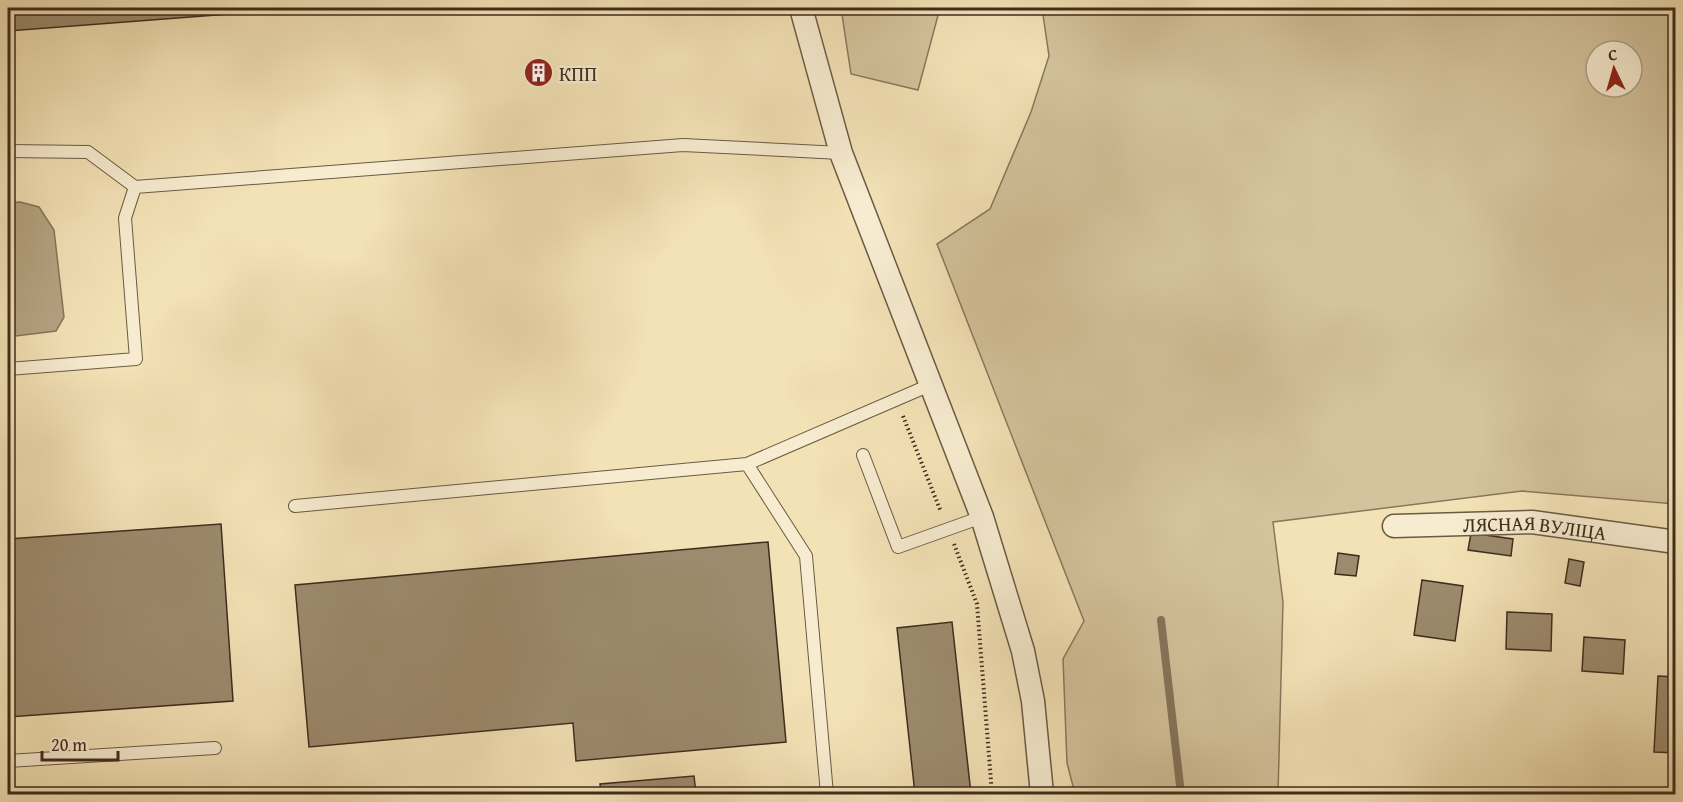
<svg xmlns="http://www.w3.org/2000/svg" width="1683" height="802" font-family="'Gentium Book Plus',serif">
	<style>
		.green { fill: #d4c39c; stroke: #89785c; stroke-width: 1.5; fill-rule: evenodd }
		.water { fill: #b5a482; stroke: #85745a; stroke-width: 1.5 }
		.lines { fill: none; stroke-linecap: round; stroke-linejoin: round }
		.stream { stroke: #85745a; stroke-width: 8 }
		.building { fill: #9c8b6d; stroke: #3e2c1d; stroke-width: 1.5 }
		.lane-casing { stroke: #6b5a43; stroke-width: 14 }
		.street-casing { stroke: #6b5a43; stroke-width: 25 }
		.path { stroke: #3e2c1d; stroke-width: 4; stroke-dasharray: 1.5 3; stroke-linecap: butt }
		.lane { stroke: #f7ecd0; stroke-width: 12 }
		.street { stroke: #f7ecd0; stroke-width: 22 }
		.labels { text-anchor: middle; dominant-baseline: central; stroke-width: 4.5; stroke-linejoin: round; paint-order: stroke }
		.poi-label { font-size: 20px; fill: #3e2c1d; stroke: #f7ecd0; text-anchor: start }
		.street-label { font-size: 20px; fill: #3e2c1d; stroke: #f7ecd0 }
	</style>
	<rect width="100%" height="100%" fill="#f3e2b6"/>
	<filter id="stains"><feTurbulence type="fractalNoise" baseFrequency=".00333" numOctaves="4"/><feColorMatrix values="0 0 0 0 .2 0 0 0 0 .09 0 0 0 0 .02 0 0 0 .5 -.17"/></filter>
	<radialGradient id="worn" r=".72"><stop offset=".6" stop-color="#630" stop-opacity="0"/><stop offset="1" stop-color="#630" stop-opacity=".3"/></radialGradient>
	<path class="green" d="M 841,8 L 940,8 L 918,90 L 851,74 Z
		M 1042,8 L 1675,8 L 1675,504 L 1522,491 L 1273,522 L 1283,602 L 1278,794 L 1075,794 L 1067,763 L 1063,659 L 1084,621 L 937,244 L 990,209 L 1031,112 L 1049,56 ZM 1596,51 L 1632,51 L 1632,87 L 1596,87 Z"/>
	<path class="water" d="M 20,202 L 39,207 L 54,230 L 64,317 L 56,331 L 8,337 L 8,203 Z"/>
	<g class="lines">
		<path class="stream" d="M 1161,620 L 1181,794"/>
	</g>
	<path class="building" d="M 8,8 L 309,8 L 8,31 Z
		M 547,64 L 548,81 L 530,82 L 529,65 Z
		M 221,524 L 233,701 L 8,717 L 8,539 Z
		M 1471,533 L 1513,539 L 1511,556 L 1468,550 Z
		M 768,542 L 786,742 L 576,761 L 573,723 L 309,747 L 295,585 Z
		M 1338,553 L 1359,556 L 1356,576 L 1335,574 Z
		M 1569,559 L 1584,562 L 1580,586 L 1565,583 Z
		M 1422,580 L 1463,586 L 1455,641 L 1414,635 Z
		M 1507,612 L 1552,614 L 1551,651 L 1506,649 Z
		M 952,622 L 971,794 L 915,794 L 897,628 Z
		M 1584,637 L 1625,640 L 1623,674 L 1582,671 Z
		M 1658,676 L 1676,677 L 1676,753 L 1654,752 Z
		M 694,776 L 696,794 L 601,794 L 600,784 Z"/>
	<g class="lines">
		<defs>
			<path id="lane" d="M 8,151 L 88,152 L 135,187
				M 8,369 L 136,359 L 125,218 L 135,187 L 683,145 L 841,153
				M 863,455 L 898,547 L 982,517
				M 295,506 L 747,464
				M 8,761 L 215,748
				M 827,794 L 806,556 L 747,464 L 930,385"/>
			<g id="street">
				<path d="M 801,8 L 841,153 L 982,517 L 1023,651 L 1033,701 L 1042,794"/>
				<path id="s1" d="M 1394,526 L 1532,522 L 1676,542"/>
			</g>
		</defs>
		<use href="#lane" class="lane-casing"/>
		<use href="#street" class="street-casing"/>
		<path class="path" d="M 903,416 L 941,512
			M 954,544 L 977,604 L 992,794"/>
		<use href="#lane" class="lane"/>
		<use href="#street" class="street"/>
	</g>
	<defs>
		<symbol id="building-disc" viewBox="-11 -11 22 22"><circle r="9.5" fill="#8f2418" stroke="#f7ecd0"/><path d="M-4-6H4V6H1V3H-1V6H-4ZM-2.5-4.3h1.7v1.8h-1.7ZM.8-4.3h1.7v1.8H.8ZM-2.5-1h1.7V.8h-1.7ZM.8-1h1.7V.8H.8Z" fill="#fff"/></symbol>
	</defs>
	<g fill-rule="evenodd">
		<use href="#building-disc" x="522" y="56" width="33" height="33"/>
	</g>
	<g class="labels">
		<g class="poi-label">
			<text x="559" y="73">КПП</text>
		</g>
		<g class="street-label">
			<text stroke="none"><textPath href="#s1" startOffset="141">ЛЯСНАЯ ВУЛІЦА</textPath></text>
		</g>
	</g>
	<rect width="1683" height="802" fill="none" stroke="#f3e2b6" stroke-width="30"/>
	<rect x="9" y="9" width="1665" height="784" fill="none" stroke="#3e2c1d" stroke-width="3"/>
	<rect x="15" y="15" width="1653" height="772" fill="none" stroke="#3e2c1d" stroke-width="1.5"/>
	<g transform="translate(1614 69) rotate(355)"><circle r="28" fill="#f7ecd0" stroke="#ad9f88" stroke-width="1.5"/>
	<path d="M0-4.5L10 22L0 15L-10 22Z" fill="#8f2418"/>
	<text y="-9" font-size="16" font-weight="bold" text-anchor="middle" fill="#3e2c1d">С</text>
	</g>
	<path d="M42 751v9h76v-9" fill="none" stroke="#3e2c1d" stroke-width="3"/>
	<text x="51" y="751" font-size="18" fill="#3e2c1d" stroke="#f7ecd0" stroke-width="4.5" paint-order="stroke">20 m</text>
	<rect width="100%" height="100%" filter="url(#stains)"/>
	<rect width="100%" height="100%" fill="url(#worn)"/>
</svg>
